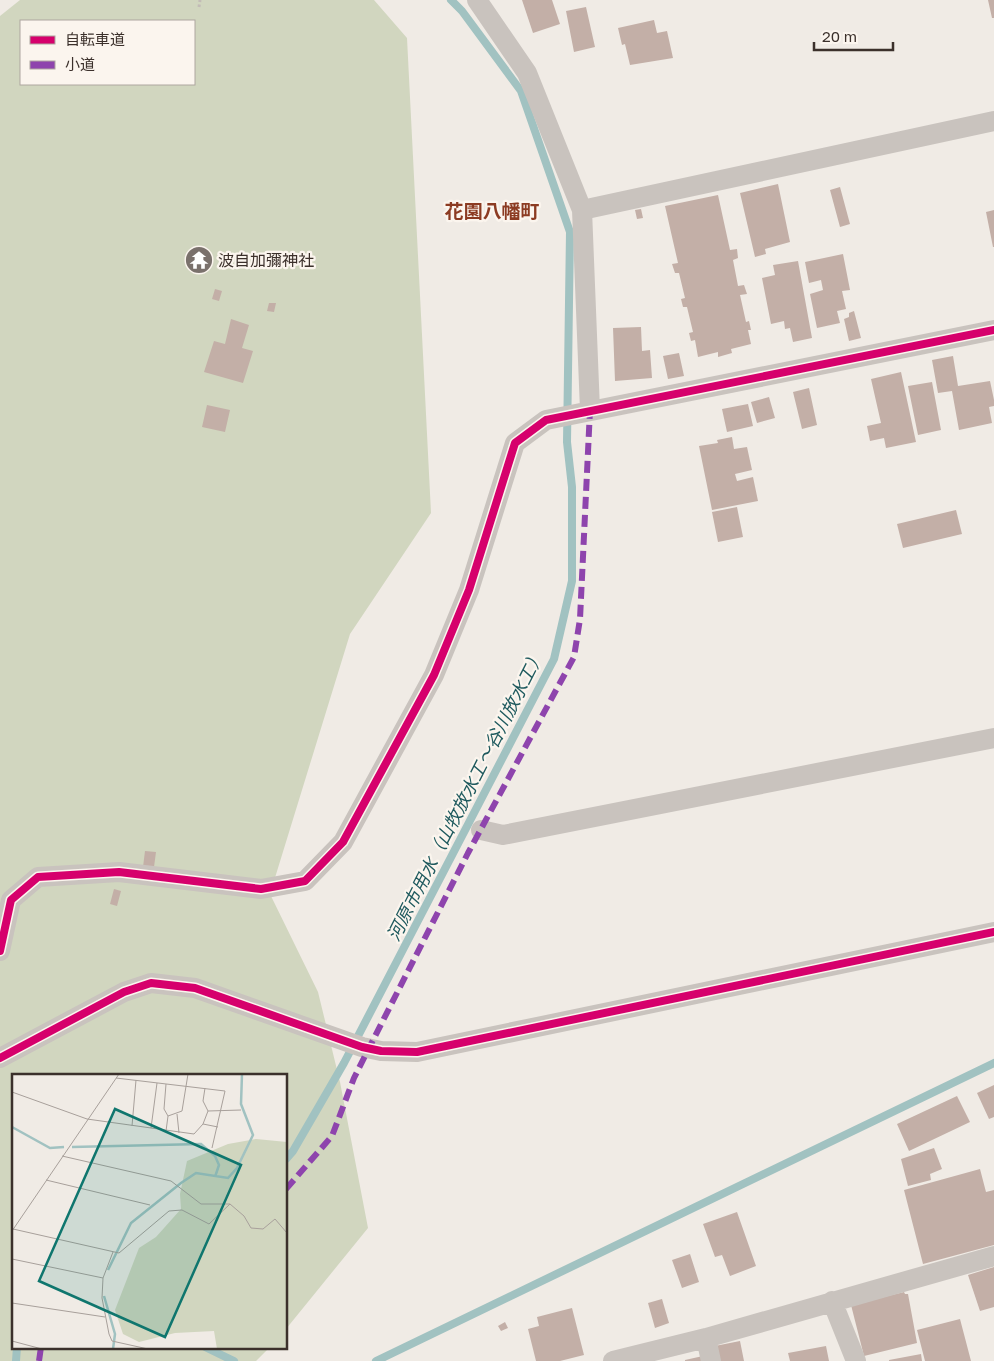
<svg xmlns="http://www.w3.org/2000/svg" width="994" height="1361" font-family="'Golos Text','Noto Sans JP',sans-serif">
	<style>
		.green { fill: #d1d6bf; fill-rule: evenodd }
		.lines { fill: none; stroke-linecap: round; stroke-linejoin: round }
		.stream { stroke: #a1c2c1; stroke-width: 8 }
		.building { fill: #c3afa7 }
		.path { stroke: #c2bbb6; stroke-width: 3; stroke-dasharray: 2.5 2.5; stroke-linecap: butt }
		.minor { stroke: #c9c3be; stroke-width: 20 }
		.quiet { stroke: #8e44ad; stroke-width: 6; stroke-dasharray: 12 6; stroke-linecap: butt }
		.cycleway-casing { stroke: #fbf5ee; stroke-width: 11 }
		.cycleway { stroke: #d6006c; stroke-width: 8 }
		.labels { text-anchor: middle; dominant-baseline: central; stroke-width: 4.5; stroke-linejoin: round; paint-order: stroke }
		.poi-label { font-size: 16px; fill: #3b302b; stroke: #fbf5ee; text-anchor: start }
		.water-label { font-size: 18px; font-style: italic; fill: #1f5a5e; stroke: #fbf5ee }
		.quarter-label { font-size: 19px; font-weight: bold; fill: #8c3b22; stroke: #fbf5ee }
		.inset-river { fill: none; stroke: #a1c2c1; stroke-width: 2.5 }
		.inset-road { fill: none; stroke: #a8a09b; stroke-width: 1 }
		.view { fill: #0f766e; fill-opacity: 0.15; stroke: #0f766e; stroke-width: 2.5 }
		.inset-edge { fill: none; stroke: #3b302b; stroke-width: 2.5 }
	</style>
	<rect width="100%" height="100%" fill="#f0ebe5"/>
	<path class="green" d="M 20,0 L 374,0 L 407,38 L 431,513 L 350,634 L 270,894 L 318,992 L 340,1082 L 368,1228 L 286,1329 L 286,1075 L 14,1075 L 14,1347 L 270,1347 L 256,1361 L 0,1361 L 0,16 ZM 21,21 L 194,21 L 194,84 L 21,84 Z"/>
	<g class="lines">
		<path class="stream" d="M 286,1159 L 293,1151 L 344,1063 L 554,659 L 572,581 L 572,487 L 567,442 L 570,232 L 521,91 L 462,11 L 451,0
			M 205,1347 L 234,1361
			M 16,1361 L 17,1347
			M 376,1361 L 994,1063"/>
	</g>
	<path class="building" d="M 522,0 L 552,0 L 560,24 L 533,33 Z
		M 988,0 L 994,0 L 994,18 L 992,18 Z
		M 586,7 L 595,47 L 574,52 L 566,11 Z
		M 654,20 L 657,33 L 667,31 L 673,58 L 630,65 L 625,44 L 622,45 L 618,28 Z
		M 778,184 L 790,242 L 765,249 L 766,254 L 755,257 L 740,193 Z
		M 840,187 L 850,224 L 840,227 L 830,190 Z
		M 718,195 L 730,250 L 737,249 L 738,258 L 733,260 L 738,286 L 744,285 L 747,294 L 740,295 L 746,322 L 749,321 L 751,330 L 748,330 L 751,344 L 731,349 L 732,353 L 718,357 L 718,352 L 698,357 L 695,340 L 691,341 L 689,333 L 693,332 L 687,307 L 683,307 L 681,299 L 685,298 L 679,273 L 675,273 L 672,264 L 678,263 L 665,206 Z
		M 641,209 L 643,218 L 637,219 L 635,210 Z
		M 994,210 L 994,247 L 993,247 L 986,212 Z
		M 843,254 L 850,290 L 842,291 L 846,309 L 837,311 L 840,323 L 817,328 L 810,294 L 823,290 L 821,280 L 809,283 L 805,262 Z
		M 798,261 L 812,338 L 793,342 L 790,328 L 785,329 L 784,321 L 771,324 L 762,278 L 775,275 L 773,265 Z
		M 215,289 L 222,291 L 219,301 L 212,299 Z
		M 269,303 L 276,303 L 274,312 L 267,311 Z
		M 854,311 L 861,338 L 849,341 L 844,319 L 849,317 L 849,313 Z
		M 231,319 L 249,325 L 242,348 L 253,351 L 243,383 L 204,372 L 214,341 L 225,344 Z
		M 641,327 L 642,351 L 650,350 L 652,378 L 615,381 L 613,328 Z
		M 679,353 L 684,376 L 668,379 L 663,356 Z
		M 953,356 L 958,386 L 990,381 L 994,400 L 994,406 L 989,407 L 992,423 L 959,430 L 952,391 L 938,393 L 932,360 Z
		M 901,372 L 916,442 L 886,448 L 884,438 L 870,441 L 867,426 L 881,423 L 871,379 Z
		M 932,382 L 941,430 L 918,435 L 908,386 Z
		M 809,388 L 817,425 L 802,429 L 793,392 Z
		M 769,397 L 775,418 L 757,423 L 751,402 Z
		M 748,404 L 753,426 L 727,432 L 722,409 Z
		M 207,405 L 230,410 L 225,432 L 202,427 Z
		M 732,437 L 734,449 L 747,447 L 752,470 L 735,474 L 737,481 L 753,477 L 758,501 L 712,510 L 699,446 L 718,443 L 717,440 Z
		M 737,507 L 743,537 L 718,542 L 712,512 Z
		M 956,510 L 962,534 L 903,548 L 897,524 Z
		M 145,851 L 156,852 L 154,867 L 143,867 Z
		M 114,889 L 121,891 L 117,906 L 110,904 Z
		M 994,1085 L 994,1117 L 989,1119 L 977,1093 Z
		M 957,1096 L 970,1122 L 909,1151 L 897,1124 Z
		M 934,1148 L 942,1169 L 930,1174 L 931,1180 L 908,1186 L 901,1159 Z
		M 980,1169 L 986,1192 L 994,1190 L 994,1245 L 923,1264 L 904,1190 Z
		M 737,1212 L 756,1266 L 730,1276 L 722,1255 L 715,1257 L 703,1224 Z
		M 690,1254 L 699,1282 L 682,1288 L 672,1260 Z
		M 994,1267 L 994,1307 L 980,1311 L 968,1275 Z
		M 904,1292 L 905,1294 L 908,1294 L 917,1343 L 864,1356 L 851,1305 Z
		M 662,1299 L 669,1323 L 655,1328 L 648,1303 Z
		M 572,1308 L 584,1355 L 560,1361 L 536,1361 L 528,1329 L 539,1326 L 537,1317 Z
		M 960,1319 L 971,1361 L 925,1361 L 917,1330 Z
		M 505,1322 L 508,1328 L 501,1331 L 498,1326 Z
		M 740,1341 L 744,1361 L 718,1361 L 715,1346 Z
		M 826,1346 L 829,1361 L 790,1361 L 788,1353 Z
		M 921,1354 L 922,1361 L 889,1361 L 889,1360 Z
		M 703,1356 L 704,1361 L 685,1361 L 685,1360 Z"/>
	<g class="lines">
		<path class="path" d="M 199,7 L 200,0"/>
		<path class="minor" d="M 477,0 L 527,73 L 582,210 L 590,410
			M 582,210 L 994,121
			M 481,830 L 503,835 L 994,738
			M 0,951 L 11,900 L 38,877 L 119,872 L 261,889 L 305,881 L 343,842 L 434,675 L 469,590 L 515,443 L 546,420 L 994,330
			M 0,1058 L 124,992 L 151,983 L 195,988 L 362,1047 L 381,1051 L 417,1052 L 994,932
			M 832,1301 L 856,1361
			M 706,1338 L 711,1361
			M 613,1361 L 706,1338 L 994,1256"/>
		<path class="quiet" d="M 286,1189 L 332,1136 L 354,1078 L 369,1048 L 468,853 L 574,657 L 580,619 L 590,410
			M 39,1361 L 41,1347"/>
		<defs>
			<path id="cycleway" d="M 0,951 L 11,900 L 38,877 L 119,872 L 261,889 L 305,881 L 343,842 L 434,675 L 469,590 L 515,443 L 546,420 L 994,330
				M 0,1058 L 124,992 L 151,983 L 195,988 L 362,1047 L 381,1051 L 417,1052 L 994,932"/>
		</defs>
		<use href="#cycleway" class="cycleway-casing"/>
		<use href="#cycleway" class="cycleway"/>
	</g>
	<defs>
		<symbol id="temple-disc" viewBox="-11 -11 22 22"><circle r="9.5" fill="#7a716c" stroke="#fbf5ee"/><path d="M0-6L5-2H3V0L6.5 2.5H4V6H1.5V3h-3V6H-4V2.5H-6.5L-3 0V-2H-5Z" fill="#fff"/></symbol>
	</defs>
	<g fill-rule="evenodd">
		<use href="#temple-disc" x="183" y="244" width="32" height="32"/>
	</g>
	<g class="labels">
		<g class="poi-label">
			<text x="218" y="260">波自加彌神社</text>
		</g>
		<g class="water-label">
			<text transform="translate(465 795) rotate(-63)">河原市用水（山牧放水工～谷川放水工）</text>
		</g>
		<g class="quarter-label">
			<text x="492" y="210">花園八幡町</text>
		</g>
	</g>
	<g transform="translate(12 1074)">
		<rect width="275" height="275" fill="#f0ebe5"/>
		<path d="M 244,65 L 275,68 L 275,275 L 205,275 L 202,257 L 163,259 L 127,268 L 111,260 L 103,236 L 127,174 L 144,163 L 169,135 L 168,120 L 175,87 L 216,70 Z" fill="#d1d6bf"/>
		<path class="inset-river" d="M 0,53 L 38,74 L 52,73M 60,73 L 189,70 L 203,82 L 207,91 L 203,103M 96,196 L 119,149 L 169,109 L 184,99 L 216,104 L 225,94 L 241,61 L 229,30 L 230,0M 92,222 L 103,260 L 101,275"/>
		<path class="inset-road" d="M 104,4 L 213,17 L 200,74M 154,10 L 152,35 L 156,42M 0,18 L 75,45 L 182,60 L 191,50 L 196,37 L 191,27 L 193,14M 196,37 L 229,36M 165,40 L 167,59M 191,50 L 206,53M 120,52 L 124,6M 139,54 L 145,9M 154,57 L 156,42 L 170,37 L 176,0M 50,82 L 159,107 L 189,130 L 218,130M 34,106 L 138,131M 1,155 L 107,179 L 157,137 L 170,136 L 197,150 L 218,130 L 232,142 L 239,154 L 251,155 L 263,145 L 275,159M 0,157 L 107,0M 101,178 L 91,204 L 90,224 L 97,260 L 100,267 L 136,275M 0,185 L 91,204M 0,229 L 93,243M 0,267 L 30,275"/>
		<path class="view" d="M 103,35 L 229,91 L 153,263 L 27,207 Z"/>
		<rect width="275" height="275" class="inset-edge"/>
	</g>
	<rect x="20" y="20" width="175" height="65" fill="#fbf5ee" stroke="#aea6a0"/>
	<rect x="30" y="36" width="25" height="8" fill="#d6006c" stroke="#aea6a0"/>
	<text x="65" y="45" font-size="15" fill="#3b302b">自転車道</text>
	<rect x="30" y="61" width="25" height="8" fill="#8e44ad" stroke="#aea6a0"/>
	<text x="65" y="70" font-size="15" fill="#3b302b">小道</text>
	<path d="M814 42v8h79v-8" fill="none" stroke="#3b302b" stroke-width="2.5"/>
	<text x="822" y="42" font-size="15" fill="#3b302b" stroke="#fbf5ee" stroke-width="4" paint-order="stroke">20 m</text>
</svg>
